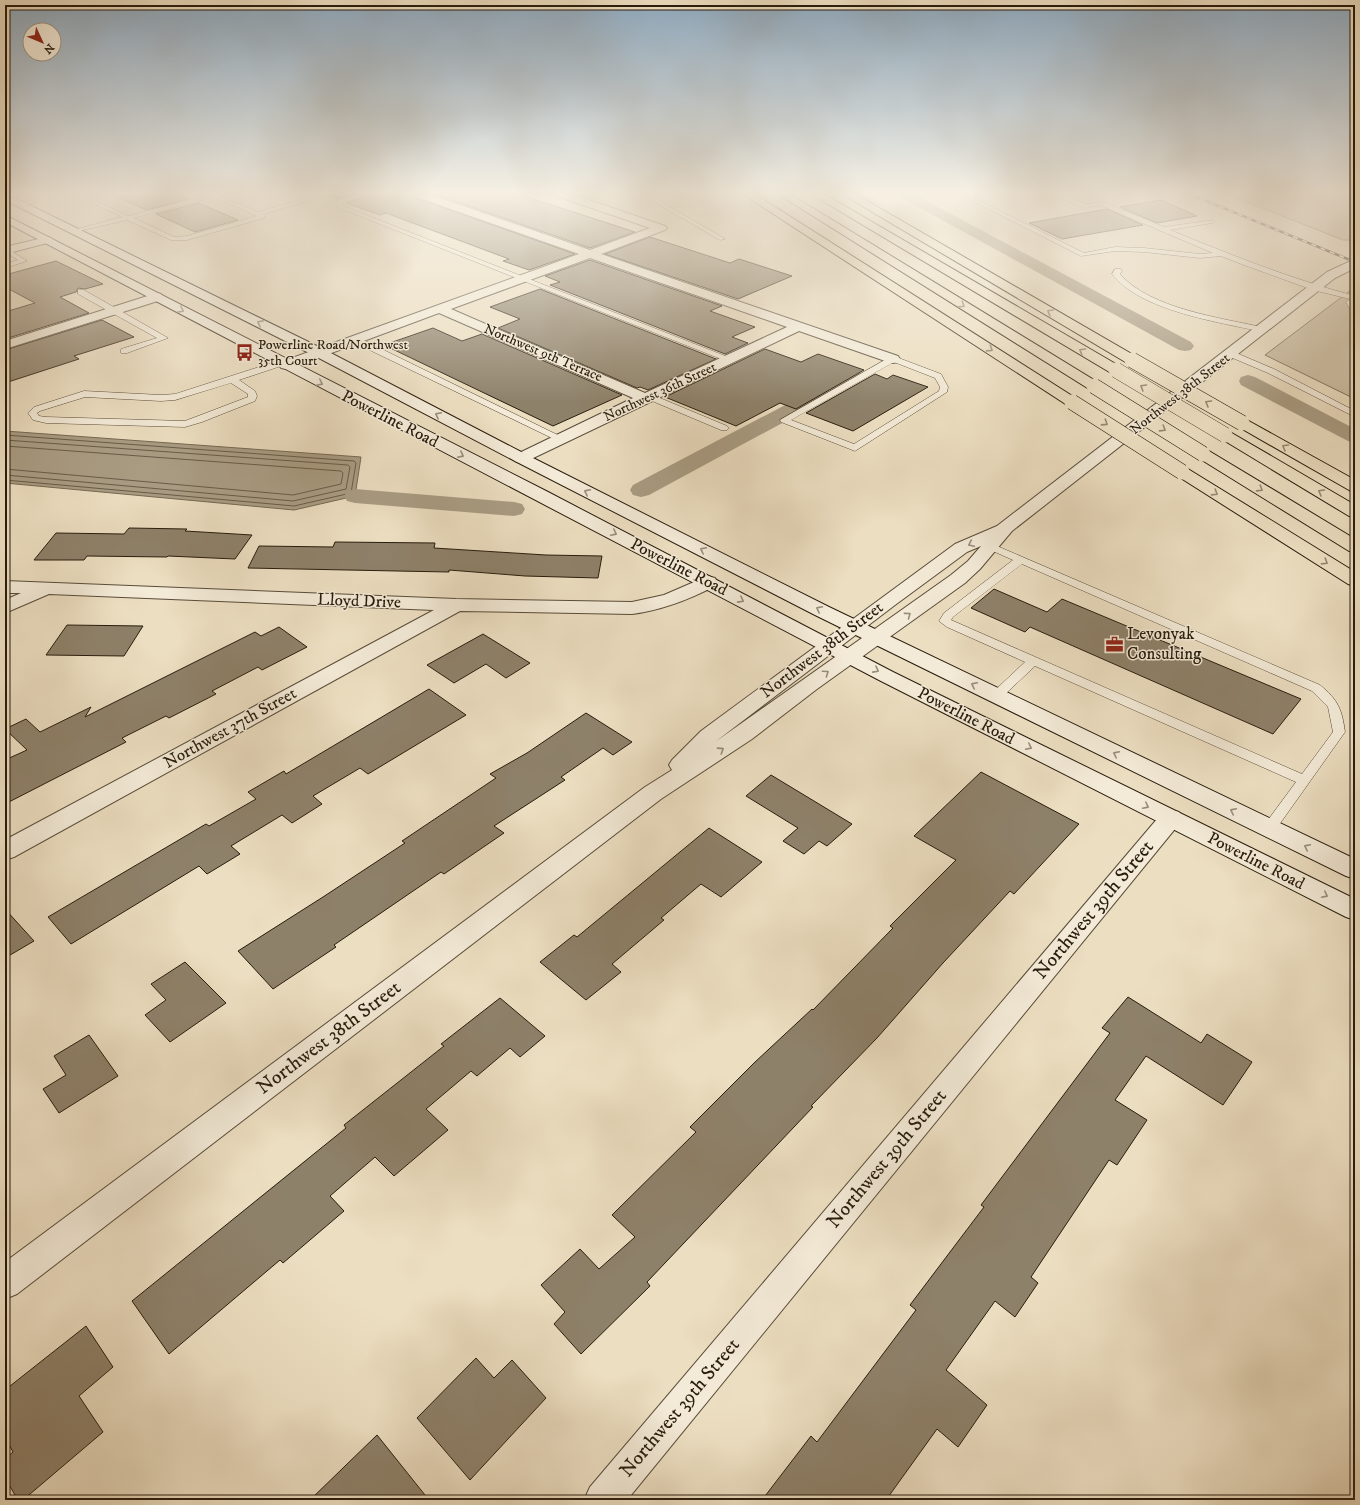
<svg xmlns="http://www.w3.org/2000/svg" width="1360" height="1505" font-family="'IM FELL DW Pica',serif">
	<style>
		.green { fill: #cbbda2; stroke: #7a6c57 }
		.water { fill: #a99c83; stroke: #756953 }
		.lines { fill: none; stroke-linecap: round; stroke-linejoin: round }
		.shore { stroke: #685c48; stroke-width: 1 }
		.canal { fill: #a99c83; fill-rule: evenodd }
		.building { fill: #8e816a; stroke: #281c0c }
		.service-casing { stroke: #594c39; stroke-width: 1 }
		.minor-casing { stroke: #594c39; stroke-width: 2 }
		.tertiary-casing { stroke: #594c39; stroke-width: 2 }
		.secondary-casing { stroke: #281c0c; stroke-width: 2 }
		.motorway-casing { stroke: #281c0c; stroke-width: 2 }
		.service { fill: #f3ead7; fill-rule: evenodd }
		.minor { fill: #f3ead7; fill-rule: evenodd }
		.tertiary { fill: #f3ead7; fill-rule: evenodd }
		.secondary { fill: #f3ead7; fill-rule: evenodd }
		.motorway { fill: #ecdec1; fill-rule: evenodd }
		.rail-casing { stroke: #281c0c; stroke-width: 2.5 }
		.rail { stroke: #f3ead7; stroke-width: 1.5; stroke-dasharray: 5; stroke-linecap: butt }
		.motorway-bridge-casing { stroke: #281c0c; stroke-width: 16; stroke-linecap: butt }
		.motorway-bridge { stroke: #ecdec1; stroke-width: 15 }
		.oneway { stroke: #948770 }
		.oneway2 { stroke: #988d7c }
		.labels { text-anchor: middle; dominant-baseline: central; stroke-width: 3; stroke-linejoin: round; paint-order: stroke }
		.far-poi-label { font-size: 14px; fill: #281c0c; stroke: #f3ead7; text-anchor: start }
		.far-street-label { font-size: 14px; fill: #281c0c; stroke: #f3ead7 }
		.street-label { font-size: 17px; fill: #281c0c; stroke: #f3ead7 }
		.poi-label { font-size: 17px; fill: #281c0c; stroke: #f3ead7; text-anchor: start }
		.near-street-label { font-size: 20px; fill: #281c0c; stroke: #f3ead7 }
	</style>
	<rect width="100%" height="100%" fill="#ecdec1"/>
	<filter id="stains"><feTurbulence type="fractalNoise" baseFrequency=".005" numOctaves="4"/><feColorMatrix values="0 0 0 0 .2 0 0 0 0 .09 0 0 0 0 .02 0 0 0 .5 -.17"/></filter>
	<radialGradient id="worn" r=".72"><stop offset=".6" stop-color="#630" stop-opacity="0"/><stop offset="1" stop-color="#630" stop-opacity=".3"/></radialGradient>
	<path class="green" d="M 1219,191 L 1355,191 L 1355,240 L 1343,240 Z
		M 1355,287 L 1355,399 L 1265,355 Z"/>
	<path class="water" d="M 5,431 L 361,457 L 355,496 L 294,510 L 5,483 Z"/>
	<g class="lines">
		<path class="shore" d="M 5,435 L 354,461 L 356,463 L 351,493 L 294,506 L 5,480
			M 5,440 L 348,465 L 350,467 L 346,489 L 293,501 L 5,475
			M 5,446 L 341,471 L 343,473 L 341,484 L 293,495 L 5,469"/>
		<path class="canal" d="M 908,191 L 1191,342 L 1194,346 L 1191,350 L 1185,351 L 1179,350 L 902,198 L 900,195 L 902,192 Z
			M 853,371 L 860,373 L 862,377 L 860,381 L 649,495 L 641,497 L 633,495 L 630,490 L 633,485 L 846,373 Z
			M 1248,375 L 1255,377 L 1355,429 L 1355,443 L 1348,441 L 1241,385 L 1239,381 L 1241,377 Z
			M 355,489 L 514,502 L 522,504 L 525,509 L 522,514 L 514,516 L 355,503 L 347,501 L 344,496 L 347,491 Z"/>
	</g>
	<path class="building" d="M 115,191 L 171,191 L 188,199 L 146,210 L 111,194 Z
		M 341,191 L 362,191 L 338,199 L 329,196 Z
		M 379,191 L 409,191 L 410,196 L 575,254 L 529,270 L 503,261 L 509,259 L 386,213 L 380,215 L 346,203 Z
		M 425,191 L 509,191 L 635,232 L 590,248 Z
		M 1161,200 L 1197,216 L 1157,223 L 1120,207 Z
		M 198,203 L 206,206 L 238,220 L 195,232 L 156,214 Z
		M 1107,209 L 1143,225 L 1062,239 L 1029,223 Z
		M 650,237 L 730,263 L 739,259 L 792,276 L 738,299 L 605,254 Z
		M 590,260 L 722,306 L 710,311 L 755,327 L 732,337 L 748,343 L 725,354 L 550,285 L 560,282 L 545,276 Z
		M 56,261 L 103,284 L 85,289 L 78,288 L 76,292 L 60,297 L 89,313 L 5,339 L 5,312 L 35,303 L 5,287 L 5,275 Z
		M 540,289 L 716,359 L 648,390 L 640,387 L 637,388 L 498,328 L 520,319 L 490,307 Z
		M 102,320 L 134,337 L 74,356 L 79,359 L 5,383 L 5,350 Z
		M 433,328 L 462,341 L 482,334 L 622,395 L 553,426 L 384,345 Z
		M 765,349 L 801,362 L 818,354 L 864,370 L 796,409 L 780,403 L 736,426 L 665,397 Z
		M 875,374 L 887,379 L 893,375 L 928,387 L 853,431 L 806,413 Z
		M 129,528 L 187,529 L 185,531 L 252,535 L 235,559 L 168,556 L 167,557 L 87,556 L 84,560 L 34,560 L 56,533 L 124,534 Z
		M 335,542 L 435,543 L 434,548 L 546,555 L 602,556 L 598,578 L 525,576 L 449,570 L 449,572 L 397,571 L 248,568 L 259,546 L 333,547 Z
		M 994,589 L 1047,612 L 1062,599 L 1301,699 L 1273,734 L 1030,627 L 1025,632 L 971,608 Z
		M 67,625 L 143,626 L 124,656 L 46,655 Z
		M 279,627 L 307,647 L 262,670 L 258,667 L 212,691 L 216,694 L 169,718 L 166,716 L 122,738 L 126,742 L 5,804 L 5,760 L 27,750 L 5,729 L 26,719 L 40,732 L 91,707 L 85,717 L 255,632 L 261,636 Z
		M 483,634 L 530,663 L 506,678 L 486,664 L 454,683 L 427,665 Z
		M 429,689 L 466,715 L 368,774 L 360,768 L 313,796 L 322,804 L 292,823 L 282,815 L 231,846 L 240,854 L 207,874 L 199,866 L 71,944 L 48,917 L 206,824 L 209,826 L 256,799 L 248,792 L 284,771 L 286,774 Z
		M 586,713 L 632,742 L 613,755 L 603,748 L 561,777 L 565,780 L 494,826 L 504,833 L 444,874 L 441,872 L 334,945 L 336,947 L 273,989 L 238,951 L 323,897 L 405,843 L 402,841 L 496,778 L 490,774 L 527,753 Z
		M 981,772 L 1079,824 L 1014,894 L 1010,891 L 943,963 L 877,1038 L 811,1106 L 813,1107 L 647,1282 L 650,1286 L 581,1354 L 554,1324 L 565,1312 L 541,1285 L 580,1249 L 599,1269 L 635,1237 L 612,1215 L 696,1132 L 690,1127 L 754,1063 L 812,1009 L 813,1010 L 893,928 L 890,926 L 956,860 L 914,836 Z
		M 771,775 L 852,824 L 827,846 L 819,841 L 804,854 L 783,841 L 798,828 L 746,796 Z
		M 709,828 L 762,862 L 721,897 L 701,884 L 661,918 L 664,920 L 612,964 L 621,972 L 586,1000 L 540,962 L 574,935 L 577,937 Z
		M 5,909 L 34,941 L 5,958 Z
		M 185,962 L 226,1003 L 170,1042 L 145,1015 L 166,1000 L 151,984 Z
		M 1128,997 L 1201,1043 L 1207,1034 L 1252,1062 L 1223,1105 L 1146,1056 L 1115,1100 L 1147,1120 L 1117,1165 L 1109,1160 L 1031,1277 L 1038,1283 L 1015,1317 L 995,1301 L 946,1370 L 987,1405 L 958,1447 L 937,1429 L 886,1500 L 762,1500 L 811,1436 L 817,1442 L 916,1310 L 910,1305 L 984,1207 L 981,1205 L 1110,1033 L 1102,1028 Z
		M 500,998 L 545,1036 L 520,1057 L 510,1048 L 477,1076 L 471,1071 L 426,1109 L 448,1130 L 394,1176 L 375,1157 L 330,1196 L 344,1211 L 283,1263 L 280,1260 L 169,1354 L 132,1301 L 346,1128 L 344,1125 L 444,1046 L 441,1044 Z
		M 89,1035 L 118,1076 L 59,1113 L 43,1089 L 66,1075 L 54,1056 Z
		M 86,1326 L 113,1367 L 79,1396 L 103,1432 L 23,1500 L 18,1500 L 5,1478 L 5,1459 L 13,1452 L 5,1437 L 5,1390 Z
		M 476,1358 L 494,1378 L 512,1360 L 546,1398 L 470,1480 L 417,1418 Z
		M 377,1435 L 429,1500 L 310,1500 Z"/>
	<g class="lines">
		<defs>
			<path id="service" d="M 64,191 L 75,191 L 21,206 L 18,204 Z
				M 103,191 L 114,191 L 94,199 L 94,200 L 128,216 L 208,195 L 201,191 C 206,191 210,192 214,193 C 219,194 228,191 234,191 L 220,196 L 258,212 L 330,191 L 340,191 L 263,214 L 265,216 L 264,218 L 187,240 L 171,240 L 127,220 L 74,232 L 74,230 L 122,217 L 90,202 L 87,198 L 94,194 ZM 214,197 L 257,216 L 187,236 L 174,237 L 134,218 Z
				M 368,191 L 378,191 L 343,202 L 343,206 L 733,359 L 732,361 L 726,361 L 337,207 L 336,203 L 339,200 Z
				M 577,191 L 587,191 L 567,198 L 564,196 Z
				M 644,191 L 651,191 L 665,204 L 725,239 L 720,240 L 661,206 Z
				M 979,191 L 991,191 L 972,197 L 1084,253 L 1115,247 L 1144,248 L 1200,254 L 1213,253 L 1100,205 L 1085,208 L 1043,191 L 1052,191 L 1086,204 L 1103,202 L 1164,227 L 1214,220 L 1215,221 L 1212,223 L 1170,230 C 1231,255 1291,279 1355,296 L 1355,313 L 1352,313 L 1346,302 L 1350,299 L 1313,290 L 1244,265 L 1221,256 L 1200,258 L 1144,252 L 1115,251 L 1081,256 L 963,196 Z
				M 5,248 L 8,249 L 27,261 L 5,268 L 5,264 L 18,260 L 5,252 Z
				M 1115,269 L 1121,269 L 1122,271 L 1120,274 C 1150,309 1222,318 1266,328 L 1267,330 L 1263,332 C 1219,322 1140,311 1112,274 Z
				M 78,290 L 84,290 L 168,338 L 127,353 L 121,353 L 121,349 L 157,338 L 78,294 Z
				M 353,338 L 359,338 L 566,439 L 561,442 L 558,441 L 353,342 Z
				M 1228,352 L 1234,352 L 1274,369 L 1355,411 L 1355,417 L 1268,373 L 1228,356 Z
				M 890,357 L 896,357 L 941,374 L 948,387 L 947,392 L 855,451 L 781,422 L 780,420 ZM 894,362 L 935,378 L 940,387 L 939,391 L 854,444 L 791,420 Z
				M 278,361 L 281,361 L 285,363 L 284,365 L 239,380 L 255,391 L 257,396 L 255,401 L 202,422 L 185,427 L 46,423 L 33,420 L 28,413 L 34,407 L 84,391 L 161,395 L 175,394 ZM 231,383 L 248,394 L 248,397 L 185,421 L 46,417 L 39,416 L 37,413 L 40,411 L 85,397 L 161,401 L 175,400 Z
				M 648,393 L 727,426 L 729,428 L 727,430 L 721,430 L 645,398 L 644,396 L 645,394 Z
				M 990,543 L 1320,685 C 1338,700 1342,709 1345,732 L 1274,832 L 1269,833 L 1264,832 L 1262,828 L 1296,782 L 1035,666 L 1000,699 L 992,699 L 990,696 L 992,693 L 1025,662 L 947,627 L 939,621 L 944,613 L 1013,560 L 986,548 L 985,546 L 986,544 ZM 1022,564 L 1312,691 L 1328,707 L 1333,732 L 1302,774 L 951,620 L 953,617 Z"/>
			<path id="minor" d="M 411,191 L 420,191 L 590,250 L 650,228 L 548,193 L 547,191 L 563,191 L 665,226 L 667,228 L 665,230 L 601,254 L 898,356 L 900,359 L 898,362 L 893,363 L 888,362 L 799,331 L 527,461 L 521,463 L 515,461 L 513,458 L 515,455 L 633,398 L 439,313 L 291,368 L 286,369 L 281,368 L 279,365 L 281,362 L 579,254 L 411,195 L 410,193 ZM 590,258 L 787,327 L 645,393 L 451,309 Z
				M 47,237 L 51,238 L 53,240 L 51,242 L 5,254 L 5,247 Z
				M 157,293 L 161,294 L 163,297 L 161,300 L 5,349 L 5,341 Z
				M 708,576 L 715,578 L 717,582 L 715,586 C 688,600 662,610 632,614 L 460,611 L 14,857 L 5,860 L 5,840 L 434,610 L 49,594 L 5,613 L 5,600 L 21,593 L 5,593 L 5,581 L 456,599 L 632,602 L 664,595 Z
				M 1171,810 L 1179,812 L 1183,818 L 1179,824 L 627,1500 L 584,1500 L 590,1487 L 1163,812 Z"/>
			<path id="tertiary" d="M 1355,259 L 1355,268 L 1335,278 L 1012,531 L 980,569 L 965,583 L 817,689 L 752,739 L 661,799 L 17,1294 L 5,1299 L 5,1262 L 645,787 L 672,770 L 669,765 L 672,760 L 701,731 L 955,544 L 997,526 L 1327,272 ZM 981,546 L 968,561 L 951,575 L 715,742 L 895,605 L 967,552 Z"/>
			<path id="secondary" d="M 5,193 L 325,350 L 527,455 L 829,607 L 1355,859 L 1355,879 L 1346,876 L 815,615 L 515,461 L 315,356 L 5,200 Z
				M 5,215 L 548,492 L 893,672 L 1355,899 L 1355,920 L 1346,917 L 879,680 L 5,222 Z"/>
			<path id="motorway" d="M 738,191 L 750,191 L 1077,399 L 1079,402 L 1077,405 L 1072,406 L 1067,405 Z
				M 773,191 L 785,191 L 1099,383 L 1101,386 L 1099,389 L 1094,390 L 1089,389 Z
				M 806,191 L 819,191 L 1121,367 L 1123,370 L 1121,373 L 1116,374 L 1111,373 Z
				M 837,191 L 850,191 L 1137,357 L 1139,360 L 1137,363 L 1132,364 L 1127,363 Z
				M 1242,418 L 1247,420 L 1355,480 L 1355,492 L 1349,490 L 1237,426 L 1234,423 L 1237,420 Z
				M 1225,430 L 1230,432 L 1355,505 L 1355,517 L 1349,516 L 1220,438 L 1217,435 L 1220,432 Z
				M 1203,449 L 1209,451 L 1355,539 L 1355,552 L 1349,551 L 1197,457 L 1195,454 L 1197,451 Z
				M 1182,467 L 1188,469 L 1355,572 L 1355,586 L 1348,584 L 1176,475 L 1174,472 L 1176,469 Z"/>
		</defs>
		<use href="#service" class="service-casing"/>
		<use href="#minor" class="minor-casing"/>
		<use href="#tertiary" class="tertiary-casing"/>
		<use href="#secondary" class="secondary-casing"/>
		<use href="#motorway" class="motorway-casing"/>
		<use href="#service" class="service"/>
		<use href="#minor" class="minor"/>
		<use href="#tertiary" class="tertiary"/>
		<use href="#secondary" class="secondary"/>
		<use href="#motorway" class="motorway"/>
		<defs>
			<path id="rail" d="M 1182,191 L 1355,262"/>
		</defs>
		<use href="#rail" class="rail-casing"/>
		<use href="#rail" class="rail"/>
		<defs>
			<path id="motorway-bridge" d="M 1132,360 L 1242,423
				M 1116,370 L 1225,435
				M 1094,386 L 1203,454
				M 1072,402 L 1182,472"/>
		</defs>
		<use href="#motorway-bridge" class="motorway-bridge-casing"/>
		<use href="#motorway-bridge" class="motorway-bridge"/>
	</g>
	<defs><path id="oneway-chevron" d="M-2-3.5L2.5 0L-2 3.5" fill="none" stroke-width="1.6" stroke-linecap="round" stroke-linejoin="round"/></defs>
	<g class="oneway">
		<use href="#oneway-chevron" transform="translate(962 305) rotate(32)"/>
		<use href="#oneway-chevron" transform="translate(1050 312) rotate(-150)"/>
		<use href="#oneway-chevron" transform="translate(990 349) rotate(33)"/>
		<use href="#oneway-chevron" transform="translate(1082 351) rotate(-149)"/>
		<use href="#oneway-chevron" transform="translate(1143 387) rotate(-149)"/>
		<use href="#oneway-chevron" transform="translate(1208 403) rotate(-150)"/>
		<use href="#oneway-chevron" transform="translate(1105 423) rotate(33)"/>
		<use href="#oneway-chevron" transform="translate(1163 429) rotate(32)"/>
		<use href="#oneway-chevron" transform="translate(1285 447) rotate(-150)"/>
		<use href="#oneway-chevron" transform="translate(1260 489) rotate(32)"/>
		<use href="#oneway-chevron" transform="translate(1321 492) rotate(-150)"/>
		<use href="#oneway-chevron" transform="translate(1215 493) rotate(32)"/>
		<use href="#oneway-chevron" transform="translate(1325 562) rotate(32)"/>
	</g>
	<g class="oneway2">
		<use href="#oneway-chevron" transform="translate(181 310) rotate(28)"/>
		<use href="#oneway-chevron" transform="translate(260 323) rotate(-153)"/>
		<use href="#oneway-chevron" transform="translate(320 383) rotate(27)"/>
		<use href="#oneway-chevron" transform="translate(438 415) rotate(-153)"/>
		<use href="#oneway-chevron" transform="translate(461 455) rotate(27)"/>
		<use href="#oneway-chevron" transform="translate(587 492) rotate(-153)"/>
		<use href="#oneway-chevron" transform="translate(614 533) rotate(27)"/>
		<use href="#oneway-chevron" transform="translate(971 544) rotate(155)"/>
		<use href="#oneway-chevron" transform="translate(703 550) rotate(-153)"/>
		<use href="#oneway-chevron" transform="translate(741 600) rotate(28)"/>
		<use href="#oneway-chevron" transform="translate(819 609) rotate(-153)"/>
		<use href="#oneway-chevron" transform="translate(908 615) rotate(-36)"/>
		<use href="#oneway-chevron" transform="translate(876 670) rotate(28)"/>
		<use href="#oneway-chevron" transform="translate(826 673) rotate(-35)"/>
		<use href="#oneway-chevron" transform="translate(974 685) rotate(-154)"/>
		<use href="#oneway-chevron" transform="translate(1029 747) rotate(27)"/>
		<use href="#oneway-chevron" transform="translate(721 750) rotate(-33)"/>
		<use href="#oneway-chevron" transform="translate(1116 754) rotate(-154)"/>
		<use href="#oneway-chevron" transform="translate(1146 806) rotate(27)"/>
		<use href="#oneway-chevron" transform="translate(1233 811) rotate(-154)"/>
		<use href="#oneway-chevron" transform="translate(1307 847) rotate(-154)"/>
		<use href="#oneway-chevron" transform="translate(1325 895) rotate(27)"/>
	</g>
	<linearGradient id="sky" x2="0" y2="1"><stop stop-color="#8faac0"/><stop offset="0.48" stop-color="#f6f0e3"/><stop offset="1" stop-color="#f6f0e3" stop-opacity="0"/></linearGradient>
	<rect width="1360" height="402" fill="url(#sky)"/>
	<defs>
		<symbol id="bus-bare" viewBox="-9 -9 18 18"><path d="M-5-6H5V4H4V6H2V4H-2V6H-4V4H-5ZM-3.5-4V0h7V-4ZM-3.5 1.2v1.5H-2V1.2ZM2 1.2v1.5H3.5V1.2Z" fill="#8f2418" stroke="#f3ead7" stroke-width="2.5" paint-order="stroke"/></symbol>
		<symbol id="office-bare" viewBox="-9 -9 18 18"><path d="M-6-3h4V-5.5h4V-3h4V5H-6ZM-1-4.5V-3h2v-1.5ZM-6 0V1H6V0Z" fill="#8f2418" stroke="#f3ead7" stroke-width="2.5" paint-order="stroke"/></symbol>
	</defs>
	<g fill-rule="evenodd">
		<use href="#bus-bare" x="232" y="340" width="25" height="25"/>
		<use href="#office-bare" x="1102" y="632" width="25" height="25"/>
	</g>
	<g class="labels">
		<g class="far-poi-label">
			<text x="258" y="345">Powerline Road/Northwest<tspan x="258" dy="16">35th Court</tspan></text>
		</g>
		<g class="far-street-label">
			<text transform="translate(543 353) rotate(23)">Northwest 9th Terrace</text>
			<text transform="translate(660 392) rotate(-25)">Northwest 36th Street</text>
			<text transform="translate(1180 394) rotate(-38)">Northwest 38th Street</text>
		</g>
		<g class="street-label">
			<text transform="translate(390 419) rotate(27)">Powerline Road</text>
			<text transform="translate(679 567) rotate(27)">Powerline Road</text>
			<text transform="translate(359 601) rotate(2)">Lloyd Drive</text>
			<text transform="translate(822 650) rotate(-37)">Northwest 38th Street</text>
			<text transform="translate(966 716) rotate(27)">Powerline Road</text>
			<text transform="translate(230 728) rotate(-29)">Northwest 37th Street</text>
			<text transform="translate(1256 861) rotate(27)">Powerline Road</text>
		</g>
		<g class="poi-label">
			<text x="1127" y="634">Levonyak<tspan x="1127" dy="20">Consulting</tspan></text>
		</g>
		<g class="near-street-label">
			<text transform="translate(1094 910) rotate(-50)">Northwest 39th Street</text>
			<text transform="translate(329 1038) rotate(-37)">Northwest 38th Street</text>
			<text transform="translate(887 1159) rotate(-50)">Northwest 39th Street</text>
			<text transform="translate(680 1408) rotate(-50)">Northwest 39th Street</text>
		</g>
	</g>
	<rect width="1360" height="1505" fill="none" stroke="#ecdec1" stroke-width="20"/>
	<rect x="6" y="6" width="1348" height="1493" fill="none" stroke="#281c0c" stroke-width="2"/>
	<rect x="10" y="10" width="1340" height="1485" fill="none" stroke="#281c0c"/>
	<g transform="translate(42 42) rotate(134)"><circle r="19" fill="#f3ead7" stroke="#a29886"/>
	<path d="M0-3L7 15L0 10L-7 15Z" fill="#8f2418"/>
	<text y="-6" font-size="11" font-weight="bold" text-anchor="middle" fill="#281c0c">N</text>
	</g>
	<rect width="100%" height="100%" filter="url(#stains)"/>
	<rect width="100%" height="100%" fill="url(#worn)"/>
</svg>
